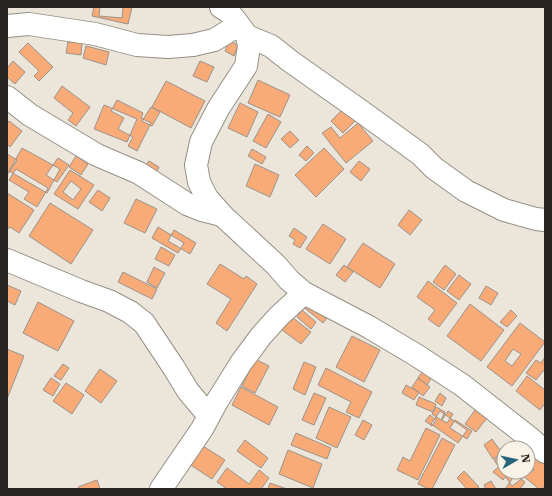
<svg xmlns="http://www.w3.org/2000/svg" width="552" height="496" font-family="'IBM Plex Serif',serif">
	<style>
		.building { fill: #f9ab77; stroke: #9c928b; fill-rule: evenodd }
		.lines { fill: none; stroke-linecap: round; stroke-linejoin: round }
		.minor-casing { stroke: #959085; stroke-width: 24 }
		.minor { stroke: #fff; stroke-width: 22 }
	</style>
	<rect width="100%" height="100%" fill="#ebe5da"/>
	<path class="building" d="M 94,7 L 132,7 L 128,24 L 92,16 Z
		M 100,7 L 123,7 L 122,18 L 99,16 Z
		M 229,41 L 238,45 L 234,56 L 225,51 Z
		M 68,42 L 82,43 L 81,55 L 66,53 Z
		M 28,43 L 53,67 L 39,81 L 34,76 L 39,71 L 19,52 Z
		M 86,46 L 109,52 L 106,65 L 83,58 Z
		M 13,61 L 25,72 L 15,84 L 7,77 L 7,68 Z
		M 200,61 L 214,67 L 207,82 L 193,76 Z
		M 258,80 L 290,95 L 280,117 L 248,103 Z
		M 166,81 L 205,101 L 191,128 L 152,107 Z
		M 62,86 L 90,107 L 76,126 L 68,120 L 73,113 L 54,98 Z
		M 117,100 L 143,113 L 141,118 L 151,123 L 137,151 L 128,146 L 133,137 L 118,129 L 124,118 L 111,111 Z
		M 240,103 L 258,112 L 247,137 L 228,128 Z
		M 104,105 L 137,119 L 127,142 L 94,129 Z
		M 151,107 L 160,112 L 152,126 L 142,121 Z
		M 343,109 L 355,121 L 343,133 L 331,121 Z
		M 268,114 L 281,122 L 266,148 L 253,141 Z
		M 9,121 L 22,131 L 10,147 L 7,144 L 7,124 Z
		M 358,123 L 373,141 L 346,163 L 322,133 L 331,127 L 340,138 Z
		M 290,131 L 299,140 L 290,148 L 281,139 Z
		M 307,146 L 314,153 L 306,161 L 299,155 Z
		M 22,148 L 60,169 L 47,193 L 9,171 Z
		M 324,148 L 344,169 L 316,197 L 295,175 Z
		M 252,149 L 266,157 L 262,164 L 248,156 Z
		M 7,154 L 17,160 L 7,175 Z
		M 76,156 L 88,164 L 81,175 L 69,167 Z
		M 58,158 L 69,165 L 57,182 L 46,175 Z
		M 149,161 L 159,167 L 154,177 L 143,170 Z
		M 359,161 L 370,169 L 361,181 L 350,172 Z
		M 255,164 L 279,175 L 270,197 L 246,186 Z
		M 16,169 L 48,188 L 37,207 L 24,199 L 29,192 L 9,180 Z
		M 70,170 L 94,185 L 78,209 L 54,194 Z
		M 71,181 L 81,189 L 73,200 L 63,192 Z
		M 98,190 L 110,198 L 102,211 L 89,202 Z
		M 7,193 L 34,210 L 19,233 L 10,227 L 7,230 Z
		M 136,199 L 157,209 L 145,233 L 124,223 Z
		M 50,203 L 93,230 L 71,264 L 29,236 Z
		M 409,210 L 422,220 L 410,235 L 398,225 Z
		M 323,224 L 346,239 L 330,264 L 306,249 Z
		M 158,227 L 184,243 L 178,253 L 152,238 Z
		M 294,228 L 307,237 L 300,248 L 293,244 L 295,240 L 289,236 Z
		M 174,230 L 196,243 L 190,254 L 168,241 Z
		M 363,243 L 395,264 L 380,288 L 347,267 Z
		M 161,247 L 175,255 L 169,266 L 155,259 Z
		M 220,264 L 244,279 L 246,276 L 257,284 L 227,331 L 216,323 L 231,299 L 207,284 Z
		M 344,265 L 353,272 L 345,282 L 336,275 Z
		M 445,265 L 456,274 L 444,290 L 433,282 Z
		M 154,267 L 165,273 L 157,288 L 147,282 Z
		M 123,272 L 157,289 L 152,299 L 118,282 Z
		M 459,275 L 471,284 L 459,300 L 447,291 Z
		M 428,281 L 457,303 L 439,327 L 428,319 L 435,310 L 417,297 Z
		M 7,285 L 21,291 L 15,305 L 7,301 Z
		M 486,286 L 498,293 L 491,305 L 479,298 Z
		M 308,297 L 330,314 L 323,323 L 301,305 Z
		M 38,302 L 74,321 L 58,351 L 23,333 Z
		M 470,304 L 504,330 L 481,361 L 447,336 Z
		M 302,310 L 316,322 L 311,329 L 297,317 Z
		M 511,310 L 517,316 L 507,327 L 500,322 Z
		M 288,314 L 311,332 L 301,344 L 278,327 Z
		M 520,323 L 545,342 L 512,386 L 487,367 ZM 513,349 L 521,354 L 512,366 L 505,361 Z
		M 352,336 L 380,350 L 364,382 L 336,367 Z
		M 7,349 L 24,356 L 7,399 Z
		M 545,357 L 545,372 L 543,371 L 536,380 L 526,373 L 536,360 L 541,363 Z
		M 255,359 L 269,366 L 255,393 L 242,386 Z
		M 304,362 L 316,367 L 305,395 L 293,389 Z
		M 63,364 L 69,368 L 61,380 L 54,376 Z
		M 326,368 L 372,392 L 359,418 L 346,412 L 351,402 L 318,385 Z
		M 100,369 L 117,381 L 101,403 L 85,391 Z
		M 423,371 L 432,377 L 427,385 L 418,378 Z
		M 527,376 L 545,390 L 545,403 L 540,410 L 516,391 Z
		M 51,378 L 60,384 L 53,396 L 43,390 Z
		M 418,378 L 430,387 L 423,396 L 412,387 Z
		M 66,383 L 84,395 L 72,414 L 53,401 Z
		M 406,385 L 419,392 L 414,400 L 402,393 Z
		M 241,387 L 278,407 L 269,425 L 232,405 Z
		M 314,393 L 326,398 L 314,425 L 302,420 Z
		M 440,393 L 446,398 L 442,406 L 435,401 Z
		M 419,397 L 436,404 L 433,412 L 416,405 Z
		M 329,407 L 351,417 L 337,448 L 316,438 Z
		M 436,407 L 445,412 L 441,420 L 432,414 Z
		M 475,410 L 487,418 L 476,432 L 465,424 Z
		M 440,411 L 467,430 L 458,443 L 431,424 Z
		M 448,411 L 453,414 L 447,423 L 442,420 Z
		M 430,415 L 436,420 L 432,426 L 425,421 Z
		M 363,420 L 372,425 L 364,440 L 355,435 Z
		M 455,420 L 472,431 L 467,439 L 450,428 Z
		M 426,428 L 440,435 L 418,480 L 397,470 L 403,457 L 410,461 Z
		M 296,433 L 331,448 L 327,459 L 291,445 Z
		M 442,438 L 455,445 L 432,489 L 429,489 L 418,484 Z
		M 492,439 L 502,453 L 493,459 L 484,445 Z
		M 245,440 L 268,458 L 261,468 L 237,451 Z
		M 195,441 L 225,460 L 212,479 L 183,460 Z
		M 288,450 L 322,464 L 313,488 L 279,474 Z
		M 504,453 L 504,472 L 528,472 L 528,462 L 534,470 L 512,486 L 494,460 Z
		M 538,454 L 545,460 L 545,485 L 542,489 L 539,489 L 522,475 L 524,472 L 528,472 L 528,467 Z
		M 501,464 L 504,467 L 504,472 L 509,472 L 503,480 L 493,472 Z
		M 227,468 L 249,484 L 259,470 L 269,478 L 261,489 L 227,489 L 217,482 Z
		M 464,471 L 479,487 L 477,489 L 467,489 L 457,478 Z
		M 515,475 L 525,482 L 520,489 L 505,489 Z
		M 97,480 L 100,489 L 79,489 L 78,487 Z
		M 491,481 L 496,489 L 486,489 L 484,485 Z
		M 270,483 L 287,489 L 268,489 Z"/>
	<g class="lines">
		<defs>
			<path id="minor" d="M 221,7 L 229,12 L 239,25 L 247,36 L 249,46 L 246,66 L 218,109 L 201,142 L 196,165 L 199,182 L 207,198 L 223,216 L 276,265 L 289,280 L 304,293 L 369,327 L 416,355 L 462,385 L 531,439 L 545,452
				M 7,26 L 29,24 L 95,34 L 137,45 L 168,47 L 193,45 L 214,40 L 239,25
				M 247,36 L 271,46 L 290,61 L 358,109 L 420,154 L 434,168 L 466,191 L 504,210 L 536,219 L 545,220
				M 7,97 L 30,115 L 97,155 L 139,173 L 187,204 L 202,210 L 222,215
				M 7,260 L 81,291 L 109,301 L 130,312 L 144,323 L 174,368 L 188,391 L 209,416
				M 161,489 L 202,429 L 216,403 L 241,363 L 261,336 L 279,316 L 304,293"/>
		</defs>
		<use href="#minor" class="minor-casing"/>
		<use href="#minor" class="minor"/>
	</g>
	<rect width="552" height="496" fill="none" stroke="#272521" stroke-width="16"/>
	<g transform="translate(516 460) rotate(81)"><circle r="19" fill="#f8f2e7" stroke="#a4a098"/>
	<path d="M0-3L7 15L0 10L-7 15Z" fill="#25667a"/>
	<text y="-6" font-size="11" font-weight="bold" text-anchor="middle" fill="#272521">N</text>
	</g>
</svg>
